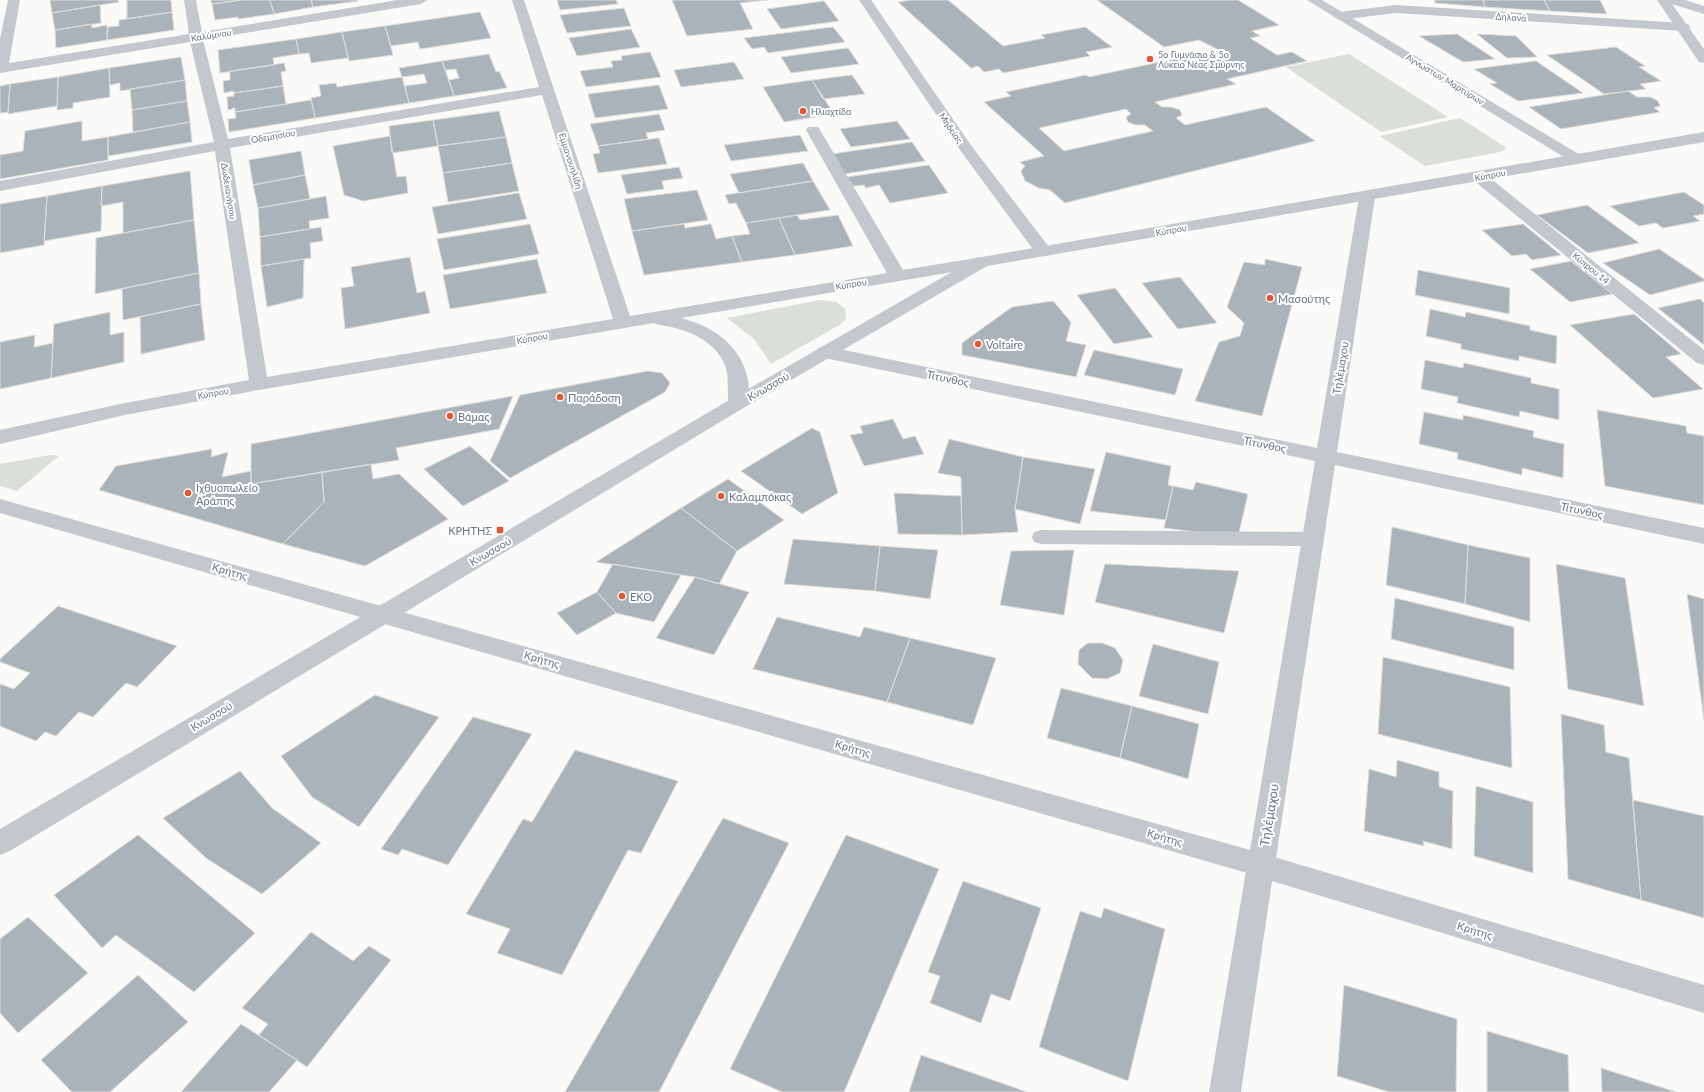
<svg xmlns="http://www.w3.org/2000/svg" width="1704" height="1092" font-family="Lato,sans-serif">
	<style>
		.green { fill: #dadfd7 }
		.building { fill: #aab3b9; stroke: #dcdcda; fill-rule: evenodd }
		.lines { fill: none; stroke-linecap: round; stroke-linejoin: round }
		.service { fill: #c3c8cc; fill-rule: evenodd }
		.pedestrian { fill: #c3c8cc; fill-rule: evenodd }
		.minor { fill: #c3c8cc; fill-rule: evenodd }
		.tertiary { fill: #c3c8cc; fill-rule: evenodd }
		.poi-dot { fill: #e4572e; stroke: #fff; stroke-width: 1.5 }
		.labels { text-anchor: middle; dominant-baseline: central; stroke-width: 4; stroke-linejoin: round; paint-order: stroke }
		.far-street-label { font-size: 9px; fill: #657683; stroke: #fff }
		.far-poi-label { font-size: 9px; fill: #657683; stroke: #fff; text-anchor: start }
		.poi-label { font-size: 11px; fill: #657683; stroke: #fff; text-anchor: start }
		.street-label { font-size: 11px; fill: #657683; stroke: #fff }
		.near-street-label { font-size: 13px; fill: #657683; stroke: #fff }
	</style>
	<rect width="100%" height="100%" fill="#fafaf8"/>
	<path class="green" d="M 1349,54 L 1448,117 L 1381,132 L 1286,67 Z
		M 1460,118 L 1504,146 L 1506,149 L 1500,152 L 1425,166 L 1380,136 Z
		M 820,300 L 837,302 L 845,309 L 846,319 L 841,324 L 771,364 L 754,339 L 727,318 Z
		M 50,455 L 59,456 L 17,491 L 0,486 L 0,464 Z"/>
	<path class="building" d="M 50,0 L 118,0 L 119,2 L 52,13 Z
		M 127,0 L 171,0 L 172,12 L 127,19 Z
		M 211,0 L 241,0 L 212,4 Z
		M 241,0 L 270,0 L 274,14 L 238,19 L 238,17 L 215,20 L 212,4 Z
		M 270,0 L 311,0 L 313,7 L 274,14 Z
		M 311,0 L 357,0 L 358,1 L 313,7 Z
		M 557,0 L 616,0 L 618,4 L 560,10 Z
		M 672,0 L 768,0 L 740,3 L 753,29 L 687,36 Z
		M 911,0 L 948,0 L 1003,46 L 1045,38 L 1041,35 L 1085,27 L 1112,47 L 1086,52 L 1090,56 L 1003,73 L 999,69 L 984,72 L 978,66 L 971,68 L 898,2 Z
		M 1097,0 L 1238,0 L 1279,25 L 1252,31 L 1260,36 L 1250,38 L 1277,55 L 1292,52 L 1307,61 L 1227,79 L 1236,84 L 1155,102 L 1162,107 L 1171,107 L 1180,110 L 1182,115 L 1176,118 L 1185,125 L 1266,107 L 1315,141 L 1065,203 L 1050,190 L 1039,188 L 1025,181 L 1021,171 L 1025,166 L 1020,162 L 1044,156 L 984,102 L 1011,96 L 1006,92 L 1086,75 L 1089,77 L 1193,55 L 1197,58 L 1223,52 L 1199,40 L 1164,47 ZM 1126,109 L 1131,114 L 1126,117 L 1128,122 L 1136,125 L 1145,125 L 1153,131 L 1064,151 L 1039,128 Z
		M 1435,0 L 1483,0 L 1485,7 L 1435,3 Z
		M 1483,0 L 1544,0 L 1550,11 L 1485,7 Z
		M 1544,0 L 1600,0 L 1607,14 L 1550,11 Z
		M 824,1 L 839,21 L 781,29 L 767,9 Z
		M 100,5 L 101,23 L 55,30 L 52,13 Z
		M 624,8 L 631,26 L 567,33 L 560,15 Z
		M 172,12 L 174,30 L 107,40 L 108,27 L 119,26 L 119,20 Z
		M 480,12 L 491,38 L 420,49 L 418,42 L 391,46 L 385,26 Z
		M 91,24 L 92,28 L 107,25 L 107,40 L 56,48 L 55,30 Z
		M 385,26 L 393,55 L 349,61 L 342,32 Z
		M 833,27 L 845,42 L 768,53 L 764,47 L 752,49 L 744,38 Z
		M 631,29 L 640,47 L 577,56 L 569,38 Z
		M 342,32 L 348,58 L 311,63 L 309,53 L 299,54 L 296,39 Z
		M 1457,34 L 1495,59 L 1463,62 L 1419,36 Z
		M 1477,34 L 1516,36 L 1537,57 L 1507,58 Z
		M 296,39 L 299,54 L 273,58 L 274,65 L 220,73 L 218,50 Z
		M 1616,47 L 1645,66 L 1639,67 L 1661,81 L 1640,84 L 1646,89 L 1604,94 L 1547,55 Z
		M 848,48 L 859,64 L 791,73 L 781,57 Z
		M 650,52 L 661,77 L 586,87 L 580,71 L 613,67 L 611,61 L 622,60 L 621,56 Z
		M 489,54 L 496,72 L 499,71 L 507,88 L 454,96 L 449,80 L 459,78 L 456,69 L 445,70 L 442,61 Z
		M 181,57 L 185,80 L 120,91 L 120,83 L 110,85 L 109,68 Z
		M 442,61 L 454,96 L 409,103 L 405,86 L 427,83 L 424,74 L 402,77 L 399,68 Z
		M 1536,61 L 1583,93 L 1518,101 L 1490,84 L 1497,83 L 1474,69 Z
		M 734,62 L 744,79 L 681,87 L 674,70 Z
		M 284,63 L 286,71 L 281,72 L 283,86 L 234,93 L 233,91 L 224,93 L 223,81 L 230,80 L 230,71 Z
		M 109,68 L 110,97 L 73,103 L 73,108 L 57,110 L 58,77 Z
		M 852,75 L 865,94 L 823,99 L 812,80 Z
		M 58,77 L 57,106 L 8,114 L 10,84 Z
		M 402,77 L 409,103 L 315,118 L 311,98 L 321,96 L 319,85 L 336,83 L 337,87 Z
		M 185,80 L 187,101 L 132,110 L 130,89 Z
		M 812,80 L 834,114 L 784,122 L 763,87 Z
		M 10,84 L 8,112 L 0,113 L 0,86 Z
		M 659,85 L 668,109 L 595,118 L 588,94 Z
		M 283,86 L 286,104 L 235,112 L 235,108 L 228,110 L 227,97 L 234,96 L 234,93 Z
		M 1628,91 L 1637,97 L 1650,97 L 1658,101 L 1660,106 L 1654,108 L 1660,112 L 1561,129 L 1529,107 Z
		M 311,100 L 315,118 L 229,132 L 228,119 L 236,118 L 235,112 Z
		M 187,101 L 190,122 L 133,132 L 132,110 Z
		M 499,111 L 506,137 L 438,146 L 433,120 Z
		M 659,114 L 665,130 L 646,133 L 648,139 L 598,146 L 590,124 Z
		M 433,120 L 438,146 L 392,153 L 389,126 Z
		M 82,121 L 82,141 L 108,137 L 108,160 L 0,179 L 0,155 L 23,151 L 25,131 Z
		M 897,121 L 910,139 L 851,147 L 840,129 Z
		M 190,122 L 192,142 L 108,156 L 108,137 Z
		M 800,135 L 808,151 L 731,161 L 724,145 Z
		M 390,136 L 397,177 L 406,176 L 408,193 L 363,201 L 344,195 L 333,146 Z
		M 506,137 L 512,163 L 443,173 L 438,146 Z
		M 659,138 L 667,164 L 598,173 L 593,154 L 600,153 L 598,146 Z
		M 912,142 L 925,161 L 844,174 L 832,154 Z
		M 301,151 L 305,175 L 253,185 L 249,160 Z
		M 512,163 L 519,191 L 448,202 L 443,173 Z
		M 803,163 L 813,181 L 739,193 L 730,174 Z
		M 929,165 L 948,193 L 890,203 L 879,185 L 866,188 L 864,185 L 853,186 L 847,177 Z
		M 679,167 L 683,178 L 662,181 L 664,189 L 627,194 L 621,175 Z
		M 190,171 L 194,220 L 123,233 L 123,202 L 101,206 L 102,186 Z
		M 305,175 L 310,199 L 258,208 L 253,185 Z
		M 813,181 L 830,210 L 746,223 L 736,203 L 729,204 L 725,195 Z
		M 102,186 L 101,231 L 44,241 L 47,196 Z
		M 697,190 L 708,220 L 632,231 L 624,199 Z
		M 1684,192 L 1704,205 L 1704,214 L 1693,216 L 1700,221 L 1663,228 L 1656,223 L 1639,226 L 1610,206 Z
		M 519,193 L 527,219 L 438,234 L 432,207 Z
		M 47,196 L 44,245 L 0,253 L 0,204 Z
		M 326,196 L 329,218 L 309,221 L 310,229 L 260,237 L 258,208 Z
		M 1587,205 L 1639,243 L 1588,253 L 1537,215 Z
		M 797,215 L 800,220 L 838,215 L 853,246 L 795,255 L 779,218 Z
		M 779,218 L 795,255 L 742,262 L 732,236 L 750,234 L 746,223 Z
		M 194,220 L 199,273 L 95,294 L 96,238 Z
		M 530,224 L 539,254 L 444,270 L 437,239 Z
		M 684,224 L 685,228 L 711,224 L 716,239 L 732,236 L 742,262 L 644,275 L 632,231 Z
		M 1523,224 L 1561,255 L 1532,260 L 1526,254 L 1512,256 L 1482,230 Z
		M 321,227 L 323,241 L 310,243 L 311,258 L 261,266 L 260,237 Z
		M 1659,249 L 1704,279 L 1704,281 L 1650,295 L 1603,263 Z
		M 410,257 L 417,293 L 425,291 L 430,313 L 345,329 L 341,288 L 354,286 L 351,267 Z
		M 304,259 L 303,298 L 267,307 L 261,266 Z
		M 537,259 L 547,293 L 450,309 L 443,275 Z
		M 1265,259 L 1302,267 L 1262,416 L 1195,401 L 1219,342 L 1240,336 L 1244,323 L 1227,307 L 1244,262 L 1265,265 Z
		M 1571,261 L 1612,294 L 1570,302 L 1530,269 Z
		M 1418,270 L 1510,288 L 1509,314 L 1415,295 Z
		M 199,273 L 201,304 L 123,320 L 122,289 Z
		M 1180,277 L 1217,323 L 1178,329 L 1142,283 Z
		M 1115,288 L 1153,337 L 1114,344 L 1077,295 Z
		M 1700,299 L 1704,303 L 1704,345 L 1658,308 Z
		M 1053,301 L 1071,322 L 1066,341 L 1086,345 L 1076,377 L 962,355 L 962,343 L 1012,307 Z
		M 201,304 L 205,340 L 141,354 L 140,317 Z
		M 1430,309 L 1465,317 L 1466,312 L 1530,326 L 1530,330 L 1557,336 L 1556,364 L 1519,356 L 1519,361 L 1461,349 L 1461,344 L 1426,336 Z
		M 110,312 L 110,335 L 124,332 L 124,362 L 51,378 L 54,324 Z
		M 1634,314 L 1681,354 L 1666,357 L 1703,389 L 1653,398 L 1570,325 Z
		M 35,335 L 34,347 L 53,343 L 51,378 L 0,389 L 0,342 Z
		M 1094,350 L 1183,369 L 1175,395 L 1084,375 Z
		M 1425,360 L 1463,368 L 1464,363 L 1531,378 L 1531,383 L 1559,389 L 1559,420 L 1520,411 L 1519,417 L 1457,403 L 1458,397 L 1421,389 Z
		M 648,371 L 662,373 L 670,383 L 665,392 L 510,478 L 490,461 L 520,395 Z
		M 513,396 L 499,429 L 396,448 L 399,460 L 251,484 L 251,444 Z
		M 1597,410 L 1686,426 L 1687,433 L 1704,436 L 1704,505 L 1605,486 Z
		M 1424,412 L 1463,420 L 1463,415 L 1534,431 L 1533,437 L 1564,444 L 1563,478 L 1522,468 L 1522,475 L 1457,459 L 1458,453 L 1419,444 Z
		M 893,419 L 903,439 L 915,436 L 924,454 L 864,466 L 850,435 L 863,433 L 860,426 Z
		M 812,428 L 820,432 L 838,493 L 802,514 L 741,471 Z
		M 949,439 L 1023,457 L 1015,509 L 1018,532 L 962,535 L 961,477 L 938,473 Z
		M 470,446 L 509,481 L 463,506 L 424,469 Z
		M 212,449 L 211,457 L 228,452 L 222,477 L 251,471 L 251,484 L 322,472 L 324,502 L 283,544 L 99,490 L 116,466 Z
		M 1106,452 L 1171,466 L 1168,485 L 1173,486 L 1166,520 L 1090,511 Z
		M 1023,457 L 1095,469 L 1080,524 L 1015,509 Z
		M 371,464 L 373,479 L 399,474 L 448,519 L 365,566 L 283,544 L 324,502 L 322,472 Z
		M 728,479 L 784,520 L 737,551 L 681,508 Z
		M 1196,482 L 1248,494 L 1238,537 L 1164,528 L 1173,486 L 1193,490 Z
		M 894,493 L 961,496 L 962,535 L 898,534 Z
		M 681,508 L 737,551 L 719,584 L 695,577 L 596,562 Z
		M 1392,527 L 1468,545 L 1465,604 L 1386,585 Z
		M 793,539 L 880,546 L 875,591 L 784,584 Z
		M 1468,545 L 1530,558 L 1530,622 L 1465,604 Z
		M 880,546 L 938,550 L 930,599 L 875,591 Z
		M 1074,550 L 1064,615 L 1000,605 L 1011,551 Z
		M 613,564 L 681,575 L 654,622 L 616,613 L 597,592 Z
		M 1105,564 L 1239,571 L 1224,633 L 1095,602 Z
		M 1556,564 L 1625,578 L 1644,706 L 1568,689 Z
		M 695,577 L 749,592 L 714,655 L 656,638 Z
		M 597,592 L 616,613 L 577,635 L 557,613 Z
		M 1687,594 L 1704,599 L 1704,720 Z
		M 1395,598 L 1514,627 L 1514,670 L 1391,639 Z
		M 58,606 L 177,646 L 137,687 L 126,683 L 93,717 L 79,712 L 56,736 L 45,732 L 36,741 L 0,726 L 0,684 L 14,689 L 30,673 L 0,662 L 0,659 Z
		M 777,617 L 860,637 L 864,627 L 910,638 L 887,702 L 753,669 Z
		M 910,638 L 996,658 L 973,725 L 887,702 Z
		M 1088,643 L 1102,643 L 1115,648 L 1123,660 L 1120,673 L 1107,679 L 1092,678 L 1078,664 L 1079,650 Z
		M 1153,644 L 1219,662 L 1208,714 L 1139,696 Z
		M 1383,657 L 1510,687 L 1512,768 L 1378,734 Z
		M 1061,688 L 1132,706 L 1120,758 L 1047,738 Z
		M 375,695 L 439,717 L 359,827 L 312,797 L 281,756 Z
		M 1132,706 L 1199,724 L 1188,779 L 1120,758 Z
		M 1561,714 L 1604,725 L 1606,752 L 1629,758 L 1641,900 L 1568,879 Z
		M 473,717 L 532,734 L 448,865 L 402,849 L 398,855 L 381,849 Z
		M 575,750 L 678,781 L 641,853 L 628,850 L 562,975 L 497,953 L 510,929 L 466,914 L 523,819 L 532,822 Z
		M 1397,760 L 1439,772 L 1439,787 L 1453,791 L 1452,849 L 1423,841 L 1424,846 L 1364,831 L 1369,769 L 1396,777 Z
		M 240,771 L 272,808 L 321,843 L 262,894 L 206,858 L 163,818 Z
		M 1476,786 L 1533,802 L 1533,873 L 1474,856 Z
		M 1633,800 L 1704,816 L 1704,918 L 1641,900 Z
		M 723,818 L 789,843 L 659,1092 L 565,1092 Z
		M 138,835 L 255,933 L 194,992 L 116,935 L 102,948 L 54,895 Z
		M 846,835 L 939,869 L 844,1092 L 782,1092 L 730,1069 Z
		M 963,881 L 1041,908 L 1010,1001 L 991,994 L 981,1023 L 930,1003 L 940,976 L 928,972 Z
		M 1104,908 L 1165,929 L 1128,1081 L 1039,1047 L 1080,911 L 1101,918 Z
		M 28,917 L 88,973 L 18,1033 L 0,1013 L 0,939 Z
		M 311,932 L 353,961 L 369,946 L 391,960 L 307,1067 L 259,1035 L 268,1024 L 242,1008 Z
		M 138,975 L 188,1022 L 110,1092 L 72,1092 L 41,1060 Z
		M 1344,985 L 1457,1019 L 1456,1092 L 1389,1092 L 1337,1076 Z
		M 241,1024 L 297,1060 L 269,1092 L 181,1092 Z
		M 1487,1031 L 1568,1055 L 1569,1092 L 1487,1092 Z
		M 921,1055 L 1027,1092 L 909,1092 Z
		M 1601,1068 L 1676,1092 L 1602,1092 Z"/>
	<g class="lines">
		<path class="service" d="M 1041,530 L 1312,532 L 1319,534 L 1321,539 L 1319,544 L 1312,546 L 1041,544 L 1034,542 L 1032,537 L 1034,532 Z"/>
		<path class="pedestrian" d="M 1396,5 L 1683,23 L 1688,24 L 1690,27 L 1688,30 L 1683,31 L 1396,13 L 1339,20 L 1333,16 L 1339,12 Z"/>
		<path class="minor" d="M 8,0 L 20,0 L 9,63 L 189,34 L 184,0 L 196,0 L 202,32 L 398,0 L 427,0 L 421,4 L 203,40 L 228,139 L 539,87 L 512,0 L 524,0 L 630,316 L 887,273 L 806,130 L 808,127 L 818,127 L 820,130 L 903,270 L 982,257 L 988,258 L 991,262 L 988,266 L 982,267 L 681,318 C 714,327 741,345 748,380 C 749,388 750,400 745,407 L 738,409 L 731,407 C 725,398 730,380 726,368 C 719,346 696,333 675,328 C 668,326 660,326 654,323 L 259,390 L 125,415 L 0,444 L 0,430 L 125,403 L 249,380 L 215,151 L 0,191 L 0,181 L 214,142 L 190,42 L 0,73 L 0,39 ZM 542,95 L 613,319 L 267,377 L 230,148 Z
			M 859,0 L 871,0 L 970,144 L 1049,247 L 1051,251 L 1049,255 L 1043,256 L 1037,255 L 960,150 Z
			M 1307,0 L 1322,0 L 1582,156 L 1585,159 L 1582,162 L 1572,162 Z
			M 1657,0 L 1685,0 L 1704,6 L 1704,14 L 1672,4 L 1704,49 L 1704,63 L 1699,62 Z
			M 1479,172 L 1485,174 L 1704,350 L 1704,365 L 1697,363 L 1473,180 L 1471,177 L 1473,174 Z
			M 1367,192 L 1373,194 L 1375,197 L 1337,452 L 1704,528 L 1704,544 L 1335,465 L 1275,865 L 1271,874 L 1261,877 L 0,513 L 0,499 L 1250,850 L 1315,461 L 825,358 L 818,356 L 816,352 L 818,348 L 825,346 L 1317,448 L 1359,197 L 1361,194 Z"/>
		<path class="tertiary" d="M 1704,132 L 1704,142 L 987,266 L 745,407 L 10,851 L 0,855 L 0,829 L 731,399 L 976,258 Z
			M 1261,853 L 1704,985 L 1704,1013 L 1272,881 L 1241,1092 L 1209,1092 L 1247,865 L 1251,856 Z"/>
	</g>
	<g class="poi-dot">
		<circle cx="1150" cy="59" r="4"/>
		<circle cx="803" cy="111" r="4"/>
		<circle cx="1270" cy="298" r="4"/>
		<circle cx="978" cy="344" r="4"/>
		<circle cx="560" cy="397" r="4"/>
		<circle cx="450" cy="416" r="4"/>
		<circle cx="188" cy="493" r="4"/>
		<circle cx="721" cy="496" r="4"/>
		<rect x="496" y="526" width="8" height="8" rx="2"/>
		<circle cx="622" cy="596" r="4"/>
	</g>
	<g class="labels">
		<g class="far-street-label">
			<text transform="translate(1511 17) rotate(4)">Δηλανά</text>
			<text transform="translate(211 35) rotate(-9)">Καλύμνου</text>
			<text transform="translate(1445 79) rotate(31)">Αγνώστων Μαρτύρων</text>
			<text transform="translate(951 128) rotate(56)">Μηδείας</text>
			<text transform="translate(273 136) rotate(-10)">Οδεμησίου</text>
			<text transform="translate(571 161) rotate(72)">Εμμανουηλίδη</text>
			<text transform="translate(1490 175) rotate(-11)">Κύπρου</text>
			<text transform="translate(229 191) rotate(81)">Δωδεκανήσου</text>
			<text transform="translate(1171 230) rotate(-10)">Κύπρου</text>
			<text transform="translate(1591 268) rotate(39)">Κύπρου 14</text>
			<text transform="translate(851 284) rotate(-9)">Κύπρου</text>
			<text transform="translate(532 338) rotate(-10)">Κύπρου</text>
			<text transform="translate(213 393) rotate(-10)">Κύπρου</text>
		</g>
		<g class="far-poi-label">
			<text x="1158" y="54">5ο Γυμνάσιο &amp; 5ο<tspan x="1158" dy="10">Λύκειο Νέας Σμύρνης</tspan></text>
			<text x="811" y="111">Ηλιαχτίδα</text>
		</g>
		<g class="poi-label">
			<text x="1278" y="298">Μασούτης</text>
			<text x="986" y="344">Voltaire</text>
			<text x="568" y="397">Παράδοση</text>
			<text x="458" y="416">Βάμας</text>
			<text x="196" y="487">Ιχθυοπωλείο<tspan x="196" dy="13">Αράπης</tspan></text>
			<text x="729" y="496">Καλαμπόκας</text>
			<text x="492" y="530" text-anchor="end">ΚΡΗΤΗΣ</text>
			<text x="630" y="596">EKO</text>
		</g>
		<g class="street-label">
			<text transform="translate(1340 368) rotate(-81)">Τηλέμαχου</text>
			<text transform="translate(948 378) rotate(12)">Τίτυνθος</text>
			<text transform="translate(768 386) rotate(-30)">Κνωσσού</text>
			<text transform="translate(1265 444) rotate(12)">Τίτυνθος</text>
			<text transform="translate(1582 510) rotate(12)">Τίτυνθος</text>
			<text transform="translate(490 551) rotate(-30)">Κνωσσού</text>
			<text transform="translate(230 571) rotate(16)">Κρήτης</text>
			<text transform="translate(542 659) rotate(16)">Κρήτης</text>
			<text transform="translate(211 716) rotate(-31)">Κνωσσού</text>
			<text transform="translate(853 748) rotate(16)">Κρήτης</text>
			<text transform="translate(1165 837) rotate(16)">Κρήτης</text>
			<text transform="translate(1475 930) rotate(17)">Κρήτης</text>
		</g>
		<g class="near-street-label">
			<text transform="translate(1269 815) rotate(-81)">Τηλέμαχου</text>
		</g>
	</g>
</svg>
